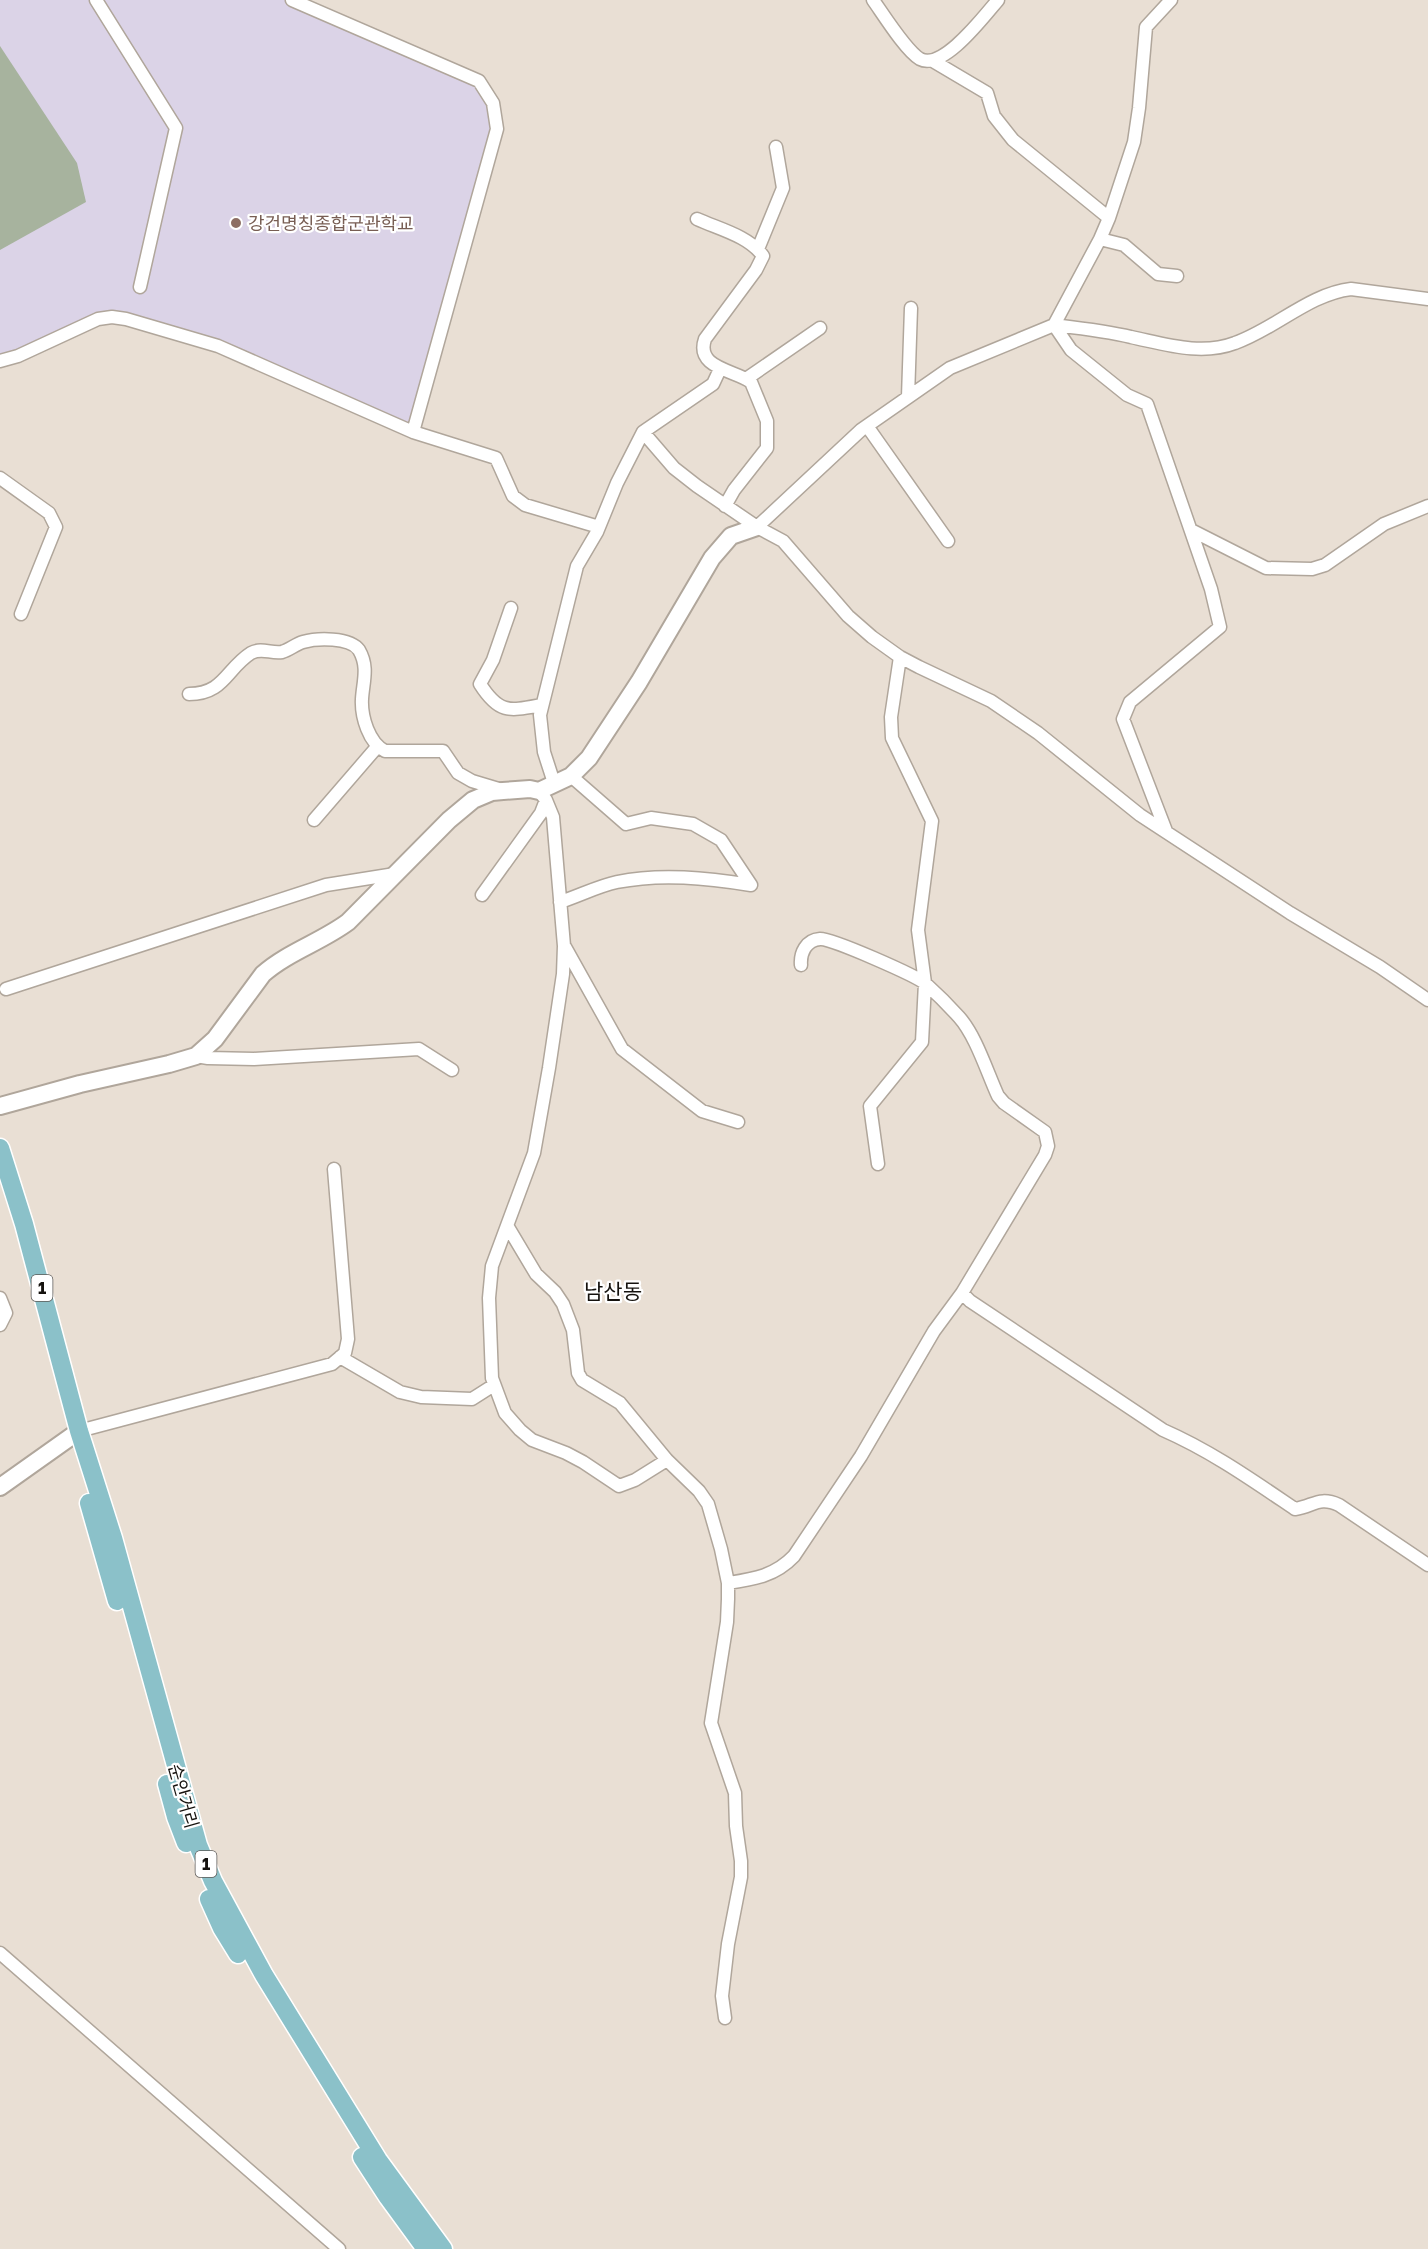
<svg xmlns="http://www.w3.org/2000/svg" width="1428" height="2249" font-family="'Golos Text','Noto Sans KR',sans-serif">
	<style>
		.education { fill: #dbd3e7 }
		.green { fill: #a7b39e }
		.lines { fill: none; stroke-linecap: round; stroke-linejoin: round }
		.street-casing { stroke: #b0a69b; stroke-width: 15 }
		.secondary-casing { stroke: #b0a69b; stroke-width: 20 }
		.primary-casing { stroke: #fff; stroke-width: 21 }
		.street { stroke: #fff; stroke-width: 12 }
		.secondary { stroke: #fff; stroke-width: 16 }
		.primary { stroke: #8bc1c9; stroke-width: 18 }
		.education-dot { fill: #8d6e63; stroke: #fff; stroke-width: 2 }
		.labels { text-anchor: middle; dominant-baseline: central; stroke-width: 4.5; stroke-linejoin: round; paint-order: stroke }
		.shield { fill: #fff; stroke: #5b5956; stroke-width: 1.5 }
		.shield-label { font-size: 16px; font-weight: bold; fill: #15120e }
		.education-label { font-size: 18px; fill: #785e54; stroke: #fff; text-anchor: start }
		.street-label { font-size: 18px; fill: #15120e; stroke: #fff }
		.quarter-label { font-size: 21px; fill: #15120e; stroke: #fff }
	</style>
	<rect width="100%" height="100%" fill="#e9dfd4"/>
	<path class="education" d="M 0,0 L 292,0 L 479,81 L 497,129 L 413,432 L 218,346 L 112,317 L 0,361 Z"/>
	<path class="green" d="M 0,46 L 77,163 L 86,202 L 0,250 Z"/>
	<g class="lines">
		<defs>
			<path id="street" d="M 96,0 L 176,128 L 140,287
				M 292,0 L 479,81 L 493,103 L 497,129 L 413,432 L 496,458 L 513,496 L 525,505 L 599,527
				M 873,0 C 883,14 906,51 920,59 C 943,71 984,16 998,0
				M 933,61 L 987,93 L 994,116 L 1013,140 L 1109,218
				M 697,219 C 719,229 749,236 763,256 L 756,270 L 705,339 C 695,368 734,370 751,382 L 767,421 L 767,448 L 734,490 L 725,506
				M 1100,239 L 1124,245 L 1158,274 L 1177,276
				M 758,249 L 783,188 L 776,147
				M 1054,325 L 1071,350 L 1127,395 L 1147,404 L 1211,589 L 1220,627 L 1130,702 L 1123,719 L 1166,831
				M 1054,325 C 1079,328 1106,331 1131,337 C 1165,344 1201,356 1235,343 C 1275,329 1309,294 1351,289 L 1428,299
				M 0,361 L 18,356 L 98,319 L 112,317 L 126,319 L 218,346 L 413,432
				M 746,379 L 820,328
				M 908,397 L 911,308
				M 867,426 L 948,541
				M 643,432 L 674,468 L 697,486 L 757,527 L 783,541 L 848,616 L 872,637 L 900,657 L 919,667 L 991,701 L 1038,733 L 1140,815 L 1290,913 L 1380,967 L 1428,1000
				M 0,478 L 49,513 L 56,527 L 21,614
				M 757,527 L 861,430 L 950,368 L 1054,325 L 1100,239 L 1109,218 L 1134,142 L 1139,108 L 1146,27 L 1171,0
				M 1191,530 L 1266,568 L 1312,569 L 1325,565 L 1384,524 L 1428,506
				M 511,608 L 493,660 L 480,684 C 499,714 509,711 541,705
				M 189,694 C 224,694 226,669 251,653 C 262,647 271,654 282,652 C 289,650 296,644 303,642 C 317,638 350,637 359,650 C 369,667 363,682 362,699 C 361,717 369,743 385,751 L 443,751 L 458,773 L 472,781 L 502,790
				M 571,776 L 626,824 L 651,818 L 693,824 L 721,840 L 751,885
				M 554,783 L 544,752 L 540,715 L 577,566 L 597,532 L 617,483 L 643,432 L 713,384 L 720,369
				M 539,791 L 546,800 L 553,817 L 564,946 L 563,974 L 549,1068 L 534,1153 L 492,1266 L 489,1298 L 492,1378 L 505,1413 L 520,1430 L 532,1440 L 566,1453 L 583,1462 L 619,1486 L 635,1480 L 667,1460
				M 314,820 L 377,747
				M 482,895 L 541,813 L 546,800
				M 560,902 C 579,896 598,886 617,882 C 661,873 707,878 751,885
				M 565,947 L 622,1049 L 702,1111 L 738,1122
				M 6,989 L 326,885 L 395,874
				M 196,1056 L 208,1058 L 254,1059 L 419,1049 L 452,1070
				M 878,1164 L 870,1106 L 922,1042 L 925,983 L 918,930 L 932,821 L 892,738 L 891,717 L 900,657
				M 508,1227 L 536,1274 L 555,1292 L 563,1304 L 573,1330 L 578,1373 L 582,1380 L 620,1403 L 667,1460 L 699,1491 L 708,1504 L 721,1549 L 728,1583 L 728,1599 L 727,1622 L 711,1723 L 735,1793 L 736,1826 L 741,1861 L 741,1877 L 728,1944 L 722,1996 L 725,2018
				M 962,1293 L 970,1301 L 1163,1430 C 1211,1451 1252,1480 1295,1509 C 1314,1506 1319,1496 1339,1505 L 1428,1565
				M 0,1298 L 6,1313 L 0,1325
				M 340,1357 L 400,1392 L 421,1397 L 472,1399 L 494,1385
				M 79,1431 L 332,1364 L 345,1353 L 348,1339 L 334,1169
				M 728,1583 C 754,1579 775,1576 794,1556 L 861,1456 L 934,1331 L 962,1293 L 1045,1155 L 1048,1146 L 1045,1132 L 1004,1103 L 998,1096 C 987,1072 976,1036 959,1017 C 950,1007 936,993 926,984 C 917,976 831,938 820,939 C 806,940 800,953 801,965
				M 0,1953 L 339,2249"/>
			<path id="secondary" d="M 0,1106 L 80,1084 L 169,1064 L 196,1056 L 215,1039 L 263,974 C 288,952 321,942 348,922 L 449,820 L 473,800 L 492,792 L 503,791 L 530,789 L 539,791 L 571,776 L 589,758 L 639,682 L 712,558 L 731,536 L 757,527
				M 0,1487 L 79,1431"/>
			<path id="primary" d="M 0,1148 L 24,1224 L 79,1431 L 113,1538 L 198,1845 L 213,1881 L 264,1975 L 378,2160 L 443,2249
				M 89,1503 L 117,1601
				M 167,1784 L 176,1817 L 186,1843
				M 209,1899 L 222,1928 L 238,1954
				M 362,2157 L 388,2197 L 426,2249"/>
		</defs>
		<use href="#street" class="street-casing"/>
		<use href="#secondary" class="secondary-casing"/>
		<use href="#primary" class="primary-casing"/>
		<use href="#street" class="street"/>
		<use href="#secondary" class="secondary"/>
		<use href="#primary" class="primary"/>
	</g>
	<circle class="education-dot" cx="236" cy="223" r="6"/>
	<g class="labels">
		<g class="shield">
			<rect x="31.5" y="1275" width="21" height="26" rx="4.5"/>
			<rect x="195.5" y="1851" width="21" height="26" rx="4.5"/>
		</g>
		<g class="shield-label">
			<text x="42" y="1288">1</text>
			<text x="206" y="1864">1</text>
		</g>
		<g class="education-label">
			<text x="248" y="223">강건명칭종합군관학교</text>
		</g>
		<g class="street-label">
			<text transform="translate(184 1796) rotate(74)">순안거리</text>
		</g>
		<g class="quarter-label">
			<text x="613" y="1291">남산동</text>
		</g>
	</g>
</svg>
